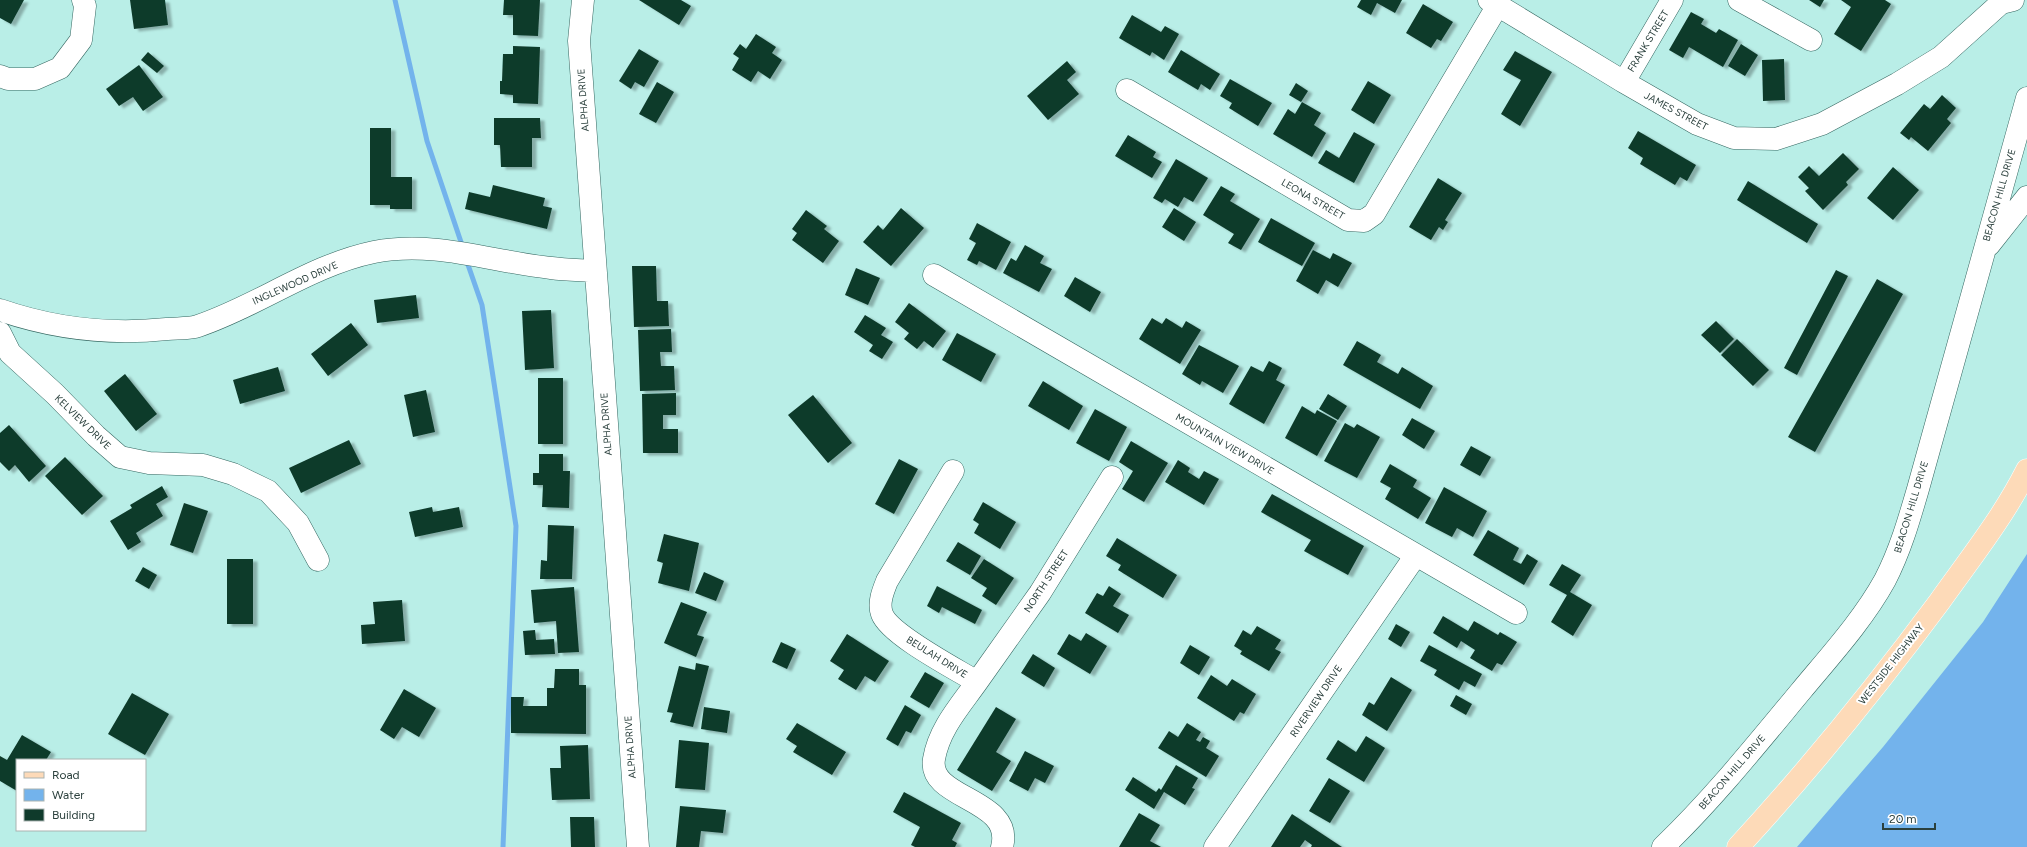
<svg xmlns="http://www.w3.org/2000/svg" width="2027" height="847" font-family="Figtree,sans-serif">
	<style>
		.water { fill: #73b3ec }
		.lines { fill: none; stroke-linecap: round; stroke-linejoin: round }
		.stream { stroke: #73b3ec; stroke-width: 5 }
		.building { fill: #0f3a2b; filter: url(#shadow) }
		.minor-casing { stroke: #356761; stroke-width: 23 }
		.major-casing { stroke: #fff; stroke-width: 23 }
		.minor { stroke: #fff; stroke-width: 22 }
		.major { stroke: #fddab8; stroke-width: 22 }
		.labels { text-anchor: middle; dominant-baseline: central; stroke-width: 4; stroke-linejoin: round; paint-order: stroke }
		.street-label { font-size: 10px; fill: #2b403d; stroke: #fff }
	</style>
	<defs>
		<filter id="shadow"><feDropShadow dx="4.5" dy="2.5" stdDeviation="1" flood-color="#0004"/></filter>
	</defs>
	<rect width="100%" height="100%" fill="#b9eee7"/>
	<path class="water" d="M 2027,554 L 2027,847 L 1797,847 L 1883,747 L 1983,622 Z"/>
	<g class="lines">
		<path class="stream" d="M 395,0 L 427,141 L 463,248
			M 466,259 L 482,305 L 516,526 L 503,847"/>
	</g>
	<path class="building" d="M 0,0 L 24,0 L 11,24 L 0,18 Z
		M 130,0 L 165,0 L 168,25 L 134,29 Z
		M 504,0 L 540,0 L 538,36 L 513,35 L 513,15 L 503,15 Z
		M 639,0 L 681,0 L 691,6 L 679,25 Z
		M 1361,0 L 1402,0 L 1395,13 L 1377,3 L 1371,15 L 1357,7 Z
		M 1809,0 L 1824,0 L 1820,7 Z
		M 1841,0 L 1885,0 L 1891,4 L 1861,51 L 1834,34 L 1851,7 Z
		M 1423,4 L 1453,22 L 1441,41 L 1437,39 L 1431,48 L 1406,33 Z
		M 1691,12 L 1704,19 L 1701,24 L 1716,33 L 1719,29 L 1738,40 L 1723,67 L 1689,47 L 1683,58 L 1669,50 Z
		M 1132,15 L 1161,32 L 1165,26 L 1179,34 L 1164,60 L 1152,52 L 1150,56 L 1119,38 Z
		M 756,34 L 776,47 L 772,53 L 782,60 L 770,79 L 758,71 L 751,82 L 732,70 L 739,58 L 733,54 L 740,44 L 746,49 Z
		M 1741,44 L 1758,55 L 1745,76 L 1728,66 Z
		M 513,46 L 540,47 L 538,104 L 513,103 L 513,95 L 500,94 L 500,81 L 502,81 L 503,54 L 513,54 Z
		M 639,49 L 659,61 L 644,87 L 635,82 L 631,89 L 619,81 Z
		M 1181,50 L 1220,74 L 1210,90 L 1201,84 L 1198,90 L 1168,72 Z
		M 1515,51 L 1552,72 L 1520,126 L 1501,114 L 1521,80 L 1503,70 Z
		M 148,52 L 164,66 L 157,73 L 141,60 Z
		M 1784,59 L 1785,100 L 1763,101 L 1762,60 Z
		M 1067,61 L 1076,72 L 1067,80 L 1079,94 L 1048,120 L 1027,96 Z
		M 139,65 L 163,97 L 143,111 L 133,97 L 119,106 L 106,89 Z
		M 1230,79 L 1272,103 L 1258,126 L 1229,108 L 1232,103 L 1220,96 Z
		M 1368,81 L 1391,95 L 1374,124 L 1351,110 Z
		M 657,82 L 674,92 L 656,123 L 639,114 Z
		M 1296,83 L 1308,91 L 1301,102 L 1289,95 Z
		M 1942,95 L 1956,108 L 1947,119 L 1951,123 L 1928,151 L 1911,137 L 1909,140 L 1900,133 L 1924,104 L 1930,109 Z
		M 1302,102 L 1321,113 L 1314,125 L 1326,133 L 1312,157 L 1273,134 L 1288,109 L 1295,114 Z
		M 494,118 L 540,118 L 541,138 L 532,138 L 532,167 L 501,167 L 500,145 L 494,145 Z
		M 370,128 L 391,128 L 391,177 L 412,177 L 412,209 L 390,209 L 390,205 L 370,205 Z
		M 1638,131 L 1696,165 L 1687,181 L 1680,177 L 1675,185 L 1640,164 L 1643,158 L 1628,148 Z
		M 1354,132 L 1375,144 L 1354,183 L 1318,163 L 1326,150 L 1339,158 Z
		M 1128,135 L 1156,152 L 1153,157 L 1162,162 L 1152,178 L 1115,156 Z
		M 1843,153 L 1859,169 L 1846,182 L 1848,185 L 1823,210 L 1805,191 L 1809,188 L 1798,177 L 1809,166 L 1819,176 Z
		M 1176,159 L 1208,178 L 1193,202 L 1184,197 L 1178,207 L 1165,199 L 1162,203 L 1153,198 Z
		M 1893,167 L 1919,190 L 1893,220 L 1867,198 Z
		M 1438,178 L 1462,193 L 1445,220 L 1448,222 L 1443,230 L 1439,227 L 1431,240 L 1409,227 Z
		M 1748,181 L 1818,224 L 1807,243 L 1737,200 Z
		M 493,185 L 545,198 L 543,206 L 552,208 L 547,229 L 465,209 L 469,192 L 490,197 Z
		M 1221,186 L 1235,194 L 1230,201 L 1260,219 L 1241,250 L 1228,243 L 1234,234 L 1203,215 Z
		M 901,208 L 924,228 L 891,266 L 863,242 L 878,225 L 883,230 Z
		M 1174,208 L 1196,222 L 1184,241 L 1162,227 Z
		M 806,210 L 827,226 L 824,229 L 839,241 L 823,263 L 792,240 L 797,233 L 792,229 Z
		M 1271,218 L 1315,243 L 1302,266 L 1258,242 Z
		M 977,223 L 1011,242 L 996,270 L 979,261 L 977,265 L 967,260 L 976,243 L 969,239 Z
		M 1025,245 L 1044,256 L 1040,263 L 1052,269 L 1039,292 L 1003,273 L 1011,258 L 1016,261 Z
		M 1313,250 L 1330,259 L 1333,253 L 1352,263 L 1338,287 L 1326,280 L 1318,294 L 1296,281 Z
		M 632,266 L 656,266 L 657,301 L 668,301 L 669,326 L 634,327 Z
		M 856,268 L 880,278 L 868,305 L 845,295 Z
		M 1836,270 L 1848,276 L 1797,375 L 1784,368 Z
		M 1075,277 L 1101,292 L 1090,312 L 1064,296 Z
		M 1877,279 L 1903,294 L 1815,452 L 1788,437 Z
		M 416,295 L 419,318 L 377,323 L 374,300 Z
		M 909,303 L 946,331 L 933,348 L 924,341 L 917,349 L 904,339 L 909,333 L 895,322 Z
		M 551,310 L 554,368 L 525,370 L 522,311 Z
		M 865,315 L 886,328 L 881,335 L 893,342 L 882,359 L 869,351 L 873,345 L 854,332 Z
		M 1152,318 L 1162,324 L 1166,318 L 1182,328 L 1186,321 L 1201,330 L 1180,364 L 1139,339 Z
		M 1716,321 L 1734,339 L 1720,353 L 1701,335 Z
		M 351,323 L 368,345 L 328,376 L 311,354 Z
		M 671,329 L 672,352 L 660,352 L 661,366 L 674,366 L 675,390 L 640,391 L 638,330 Z
		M 957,333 L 996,354 L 981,382 L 942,360 Z
		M 1737,339 L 1769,370 L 1753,386 L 1721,355 Z
		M 1357,341 L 1381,355 L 1377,362 L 1398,374 L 1402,367 L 1433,386 L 1420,409 L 1343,365 Z
		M 1199,345 L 1239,366 L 1223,393 L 1202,381 L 1200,385 L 1182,374 Z
		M 1269,361 L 1282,368 L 1276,380 L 1285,385 L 1264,424 L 1229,404 L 1251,366 L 1263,372 Z
		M 278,367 L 285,391 L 240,404 L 233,380 Z
		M 125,374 L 157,414 L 136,431 L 104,391 Z
		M 538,378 L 563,378 L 563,444 L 538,444 Z
		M 1043,381 L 1083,406 L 1069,430 L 1028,406 Z
		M 426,390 L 435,432 L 413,437 L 404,395 Z
		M 676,393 L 676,415 L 663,415 L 663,429 L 678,429 L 678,453 L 643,453 L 642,394 Z
		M 1328,394 L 1347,406 L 1338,420 L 1319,409 Z
		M 813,395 L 852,443 L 828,463 L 788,415 Z
		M 1302,406 L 1315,414 L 1317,410 L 1337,421 L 1317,456 L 1285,438 Z
		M 1095,409 L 1127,427 L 1109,461 L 1076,443 Z
		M 1412,418 L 1435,431 L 1424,449 L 1402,435 Z
		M 1345,423 L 1354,428 L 1357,424 L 1380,437 L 1357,478 L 1324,461 Z
		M 9,425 L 46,466 L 29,482 L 15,465 L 9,471 L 0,462 L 0,433 Z
		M 349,440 L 361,464 L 301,493 L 289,468 Z
		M 1131,441 L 1168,463 L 1144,502 L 1122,489 L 1133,471 L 1119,462 Z
		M 1471,446 L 1491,457 L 1480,476 L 1460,465 Z
		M 539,454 L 563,454 L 563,471 L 570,471 L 569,508 L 542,507 L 543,485 L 533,485 L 533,473 L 539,473 Z
		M 65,457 L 103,496 L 82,515 L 45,476 Z
		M 899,459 L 918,469 L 894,514 L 875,504 Z
		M 1178,460 L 1190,468 L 1188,472 L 1199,479 L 1204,471 L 1219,479 L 1204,505 L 1165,482 Z
		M 1390,464 L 1417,480 L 1413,487 L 1431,498 L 1418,519 L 1385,499 L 1391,488 L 1380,482 Z
		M 162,486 L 168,497 L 156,504 L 163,516 L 136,533 L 141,542 L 128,550 L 110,521 L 132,508 L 130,505 Z
		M 1444,487 L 1487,511 L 1473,537 L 1457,528 L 1452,537 L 1425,523 Z
		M 1272,494 L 1364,546 L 1348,575 L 1304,551 L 1311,540 L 1261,512 Z
		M 983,502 L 1016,522 L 1000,549 L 974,533 L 979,524 L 973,520 Z
		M 184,503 L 208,511 L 193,553 L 170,545 Z
		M 432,507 L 433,512 L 459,507 L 463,527 L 415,537 L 409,512 Z
		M 548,525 L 574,526 L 572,579 L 540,579 L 541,560 L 547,561 Z
		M 1488,530 L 1519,548 L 1513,560 L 1521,564 L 1527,554 L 1538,561 L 1524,585 L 1473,555 Z
		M 664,534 L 699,543 L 689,591 L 658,583 L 663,563 L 657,561 Z
		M 1117,538 L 1177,575 L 1163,598 L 1118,570 L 1121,565 L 1106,556 Z
		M 958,542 L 981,556 L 970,575 L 946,561 Z
		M 227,559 L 253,559 L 253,624 L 227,624 Z
		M 984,559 L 1014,578 L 996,605 L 982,596 L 987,588 L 971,578 Z
		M 1562,564 L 1581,575 L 1570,592 L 1592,605 L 1573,636 L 1551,622 L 1567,595 L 1549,585 Z
		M 143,567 L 157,575 L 149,589 L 135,581 Z
		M 704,572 L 724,581 L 716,601 L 695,593 Z
		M 937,586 L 982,610 L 975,624 L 942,607 L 939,613 L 927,606 Z
		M 1109,586 L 1121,594 L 1113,606 L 1129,615 L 1118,633 L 1085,613 L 1097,593 L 1103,596 Z
		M 574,587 L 579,652 L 558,653 L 556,621 L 534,623 L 531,590 Z
		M 402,600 L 405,641 L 362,644 L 361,625 L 375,624 L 373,602 Z
		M 681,602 L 707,612 L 697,635 L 704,637 L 696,657 L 664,643 Z
		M 1443,616 L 1468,631 L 1474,621 L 1498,635 L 1500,632 L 1517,642 L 1502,665 L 1497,663 L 1492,671 L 1470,658 L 1475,650 L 1461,641 L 1457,648 L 1433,633 Z
		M 1396,624 L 1410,632 L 1401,647 L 1388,639 Z
		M 1257,626 L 1281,640 L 1275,649 L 1281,652 L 1269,671 L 1240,654 L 1242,651 L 1234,646 L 1243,630 L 1251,635 Z
		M 535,630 L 536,640 L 554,639 L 555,654 L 525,655 L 523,631 Z
		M 1086,633 L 1107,646 L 1090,674 L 1057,654 L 1069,634 L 1081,641 Z
		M 847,634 L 889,661 L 875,682 L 865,676 L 856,690 L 838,679 L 844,670 L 830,661 Z
		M 781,642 L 796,649 L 787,669 L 772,662 Z
		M 1190,645 L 1210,657 L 1199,675 L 1180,663 Z
		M 1429,645 L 1482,674 L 1475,687 L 1464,681 L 1459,690 L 1434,675 L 1437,670 L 1420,661 Z
		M 1033,654 L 1055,668 L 1044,687 L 1021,673 Z
		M 696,663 L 709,666 L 693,727 L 670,722 L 673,713 L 667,712 L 679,666 L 695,670 Z
		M 555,669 L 579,669 L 579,685 L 586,685 L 586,734 L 511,733 L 511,697 L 524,697 L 523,706 L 547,706 L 547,688 L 554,688 Z
		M 925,672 L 944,683 L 929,708 L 910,697 Z
		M 1211,675 L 1227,686 L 1232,679 L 1256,694 L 1244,714 L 1240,712 L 1234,721 L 1197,698 Z
		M 1391,677 L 1412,690 L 1387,731 L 1362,715 L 1369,702 L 1374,705 Z
		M 404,689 L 436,708 L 419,737 L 402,727 L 394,739 L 380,730 Z
		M 132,693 L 169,714 L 145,755 L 108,734 Z
		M 1456,695 L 1472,704 L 1466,715 L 1450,706 Z
		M 905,705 L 921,715 L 911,733 L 906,731 L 898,746 L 886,739 Z
		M 704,707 L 730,711 L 727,733 L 701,729 Z
		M 996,707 L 1016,719 L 996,752 L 1011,761 L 992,791 L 957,770 Z
		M 797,723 L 846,752 L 832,775 L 793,752 L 797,746 L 786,739 Z
		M 1187,723 L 1201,732 L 1196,740 L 1200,742 L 1203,737 L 1210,741 L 1206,748 L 1219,756 L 1206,777 L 1158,748 L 1169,731 L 1178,737 Z
		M 22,735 L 51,752 L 46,760 L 17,760 L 17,791 L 0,781 L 0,756 L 7,760 Z
		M 1366,736 L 1385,748 L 1364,782 L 1326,759 L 1338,740 L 1356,752 Z
		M 679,740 L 709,743 L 705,790 L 675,788 Z
		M 588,745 L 590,799 L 552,800 L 550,768 L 561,768 L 560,746 Z
		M 1025,751 L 1054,766 L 1045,783 L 1035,778 L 1028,791 L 1009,781 Z
		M 1176,765 L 1198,778 L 1192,788 L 1195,789 L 1185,805 L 1164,792 L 1154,809 L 1125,790 L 1133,777 L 1156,792 L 1159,788 L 1161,790 Z
		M 1329,778 L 1350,791 L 1330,823 L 1309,811 Z
		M 904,792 L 961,823 L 952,840 L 957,843 L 955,847 L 915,847 L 911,845 L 920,827 L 893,812 Z
		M 680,806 L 726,810 L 723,833 L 701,831 L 699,847 L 676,847 Z
		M 1139,813 L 1160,825 L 1150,841 L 1161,847 L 1119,847 Z
		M 1292,814 L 1342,847 L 1311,847 L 1312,845 L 1305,840 L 1300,847 L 1271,847 Z
		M 570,817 L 594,817 L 595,847 L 571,847 Z"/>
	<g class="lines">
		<defs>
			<path id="minor" d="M 583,0 L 579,41 L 638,847
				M 1489,0 L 1624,82 L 1697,124 L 1734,138 L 1776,139 L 1822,124 L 1897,84 L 1941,57 L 2001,3 L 2013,0
				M 1739,0 L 1811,40
				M 0,76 L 8,79 L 35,79 L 60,68 L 81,40 L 85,6 L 83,0
				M 1624,82 L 1672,0
				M 1127,90 L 1348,220 L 1364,221 L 1374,214 L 1498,5
				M 1989,245 L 2027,197
				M 934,275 L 1516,613
				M 0,310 C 55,329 109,335 167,329 C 177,328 189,329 198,326 C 258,306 311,265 374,252 C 435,240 492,262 551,268 C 566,270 580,270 595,271
				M 0,333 L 10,353 L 55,394 L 96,436 L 120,457 L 149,463 L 203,465 L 233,474 L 268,491 L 298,523 L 318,560
				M 953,471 L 887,581 C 883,591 878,603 882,614 C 890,635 956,669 977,682 C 960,706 939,729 934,759 C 927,800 1015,798 1002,847
				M 977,682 L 1040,593 L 1112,477
				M 1215,847 L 1416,555
				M 1663,847 C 1713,799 1757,744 1801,691 C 1830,656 1863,620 1885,580 C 1900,551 1909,520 1918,489 L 2027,98"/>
			<path id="major" d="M 1738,847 C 1810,769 1877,686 1940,601 C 1970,559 2004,516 2027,470"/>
		</defs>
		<use href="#minor" class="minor-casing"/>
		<use href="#major" class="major-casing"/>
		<use href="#minor" class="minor"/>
		<use href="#major" class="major"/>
	</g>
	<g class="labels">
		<g class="street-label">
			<text transform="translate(1648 41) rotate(-59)">FRANK STREET</text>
			<text transform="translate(583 100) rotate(-94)">ALPHA DRIVE</text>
			<text transform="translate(1676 111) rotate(28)">JAMES STREET</text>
			<text transform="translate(1999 195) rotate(-74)">BEACON HILL DRIVE</text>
			<text transform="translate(1313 199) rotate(30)">LEONA STREET</text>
			<text transform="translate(295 283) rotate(-24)">INGLEWOOD DRIVE</text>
			<text transform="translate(83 422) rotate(44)">KELVIEW DRIVE</text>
			<text transform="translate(606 424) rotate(-94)">ALPHA DRIVE</text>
			<text transform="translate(1225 444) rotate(30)">MOUNTAIN VIEW DRIVE</text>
			<text transform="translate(1911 507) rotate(-73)">BEACON HILL DRIVE</text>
			<text transform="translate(1046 581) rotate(-57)">NORTH STREET</text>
			<text transform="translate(937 657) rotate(32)">BEULAH DRIVE</text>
			<text transform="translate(1891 664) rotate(-52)">WESTSIDE HIGHWAY</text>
			<text transform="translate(1316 701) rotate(-56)">RIVERVIEW DRIVE</text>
			<text transform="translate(630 747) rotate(-94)">ALPHA DRIVE</text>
			<text transform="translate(1732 772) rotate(-49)">BEACON HILL DRIVE</text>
		</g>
	</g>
	<rect x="16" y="759" width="130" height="72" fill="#ffffff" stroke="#aab3b1"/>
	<rect x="24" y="772" width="20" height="6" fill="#fddab8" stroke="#aab3b1"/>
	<text x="52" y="779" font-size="12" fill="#2b403d">Road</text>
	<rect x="24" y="789" width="20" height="12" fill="#73b3ec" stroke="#aab3b1"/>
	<text x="52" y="799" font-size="12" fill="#2b403d">Water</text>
	<rect x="24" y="809" width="20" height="12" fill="#0f3a2b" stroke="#aab3b1"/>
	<text x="52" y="819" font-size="12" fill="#2b403d">Building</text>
	<path d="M1883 823v6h52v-6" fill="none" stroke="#2b403d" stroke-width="2"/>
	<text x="1889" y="823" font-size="12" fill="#2b403d" stroke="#ffffff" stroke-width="3" paint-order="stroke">20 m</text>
</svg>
